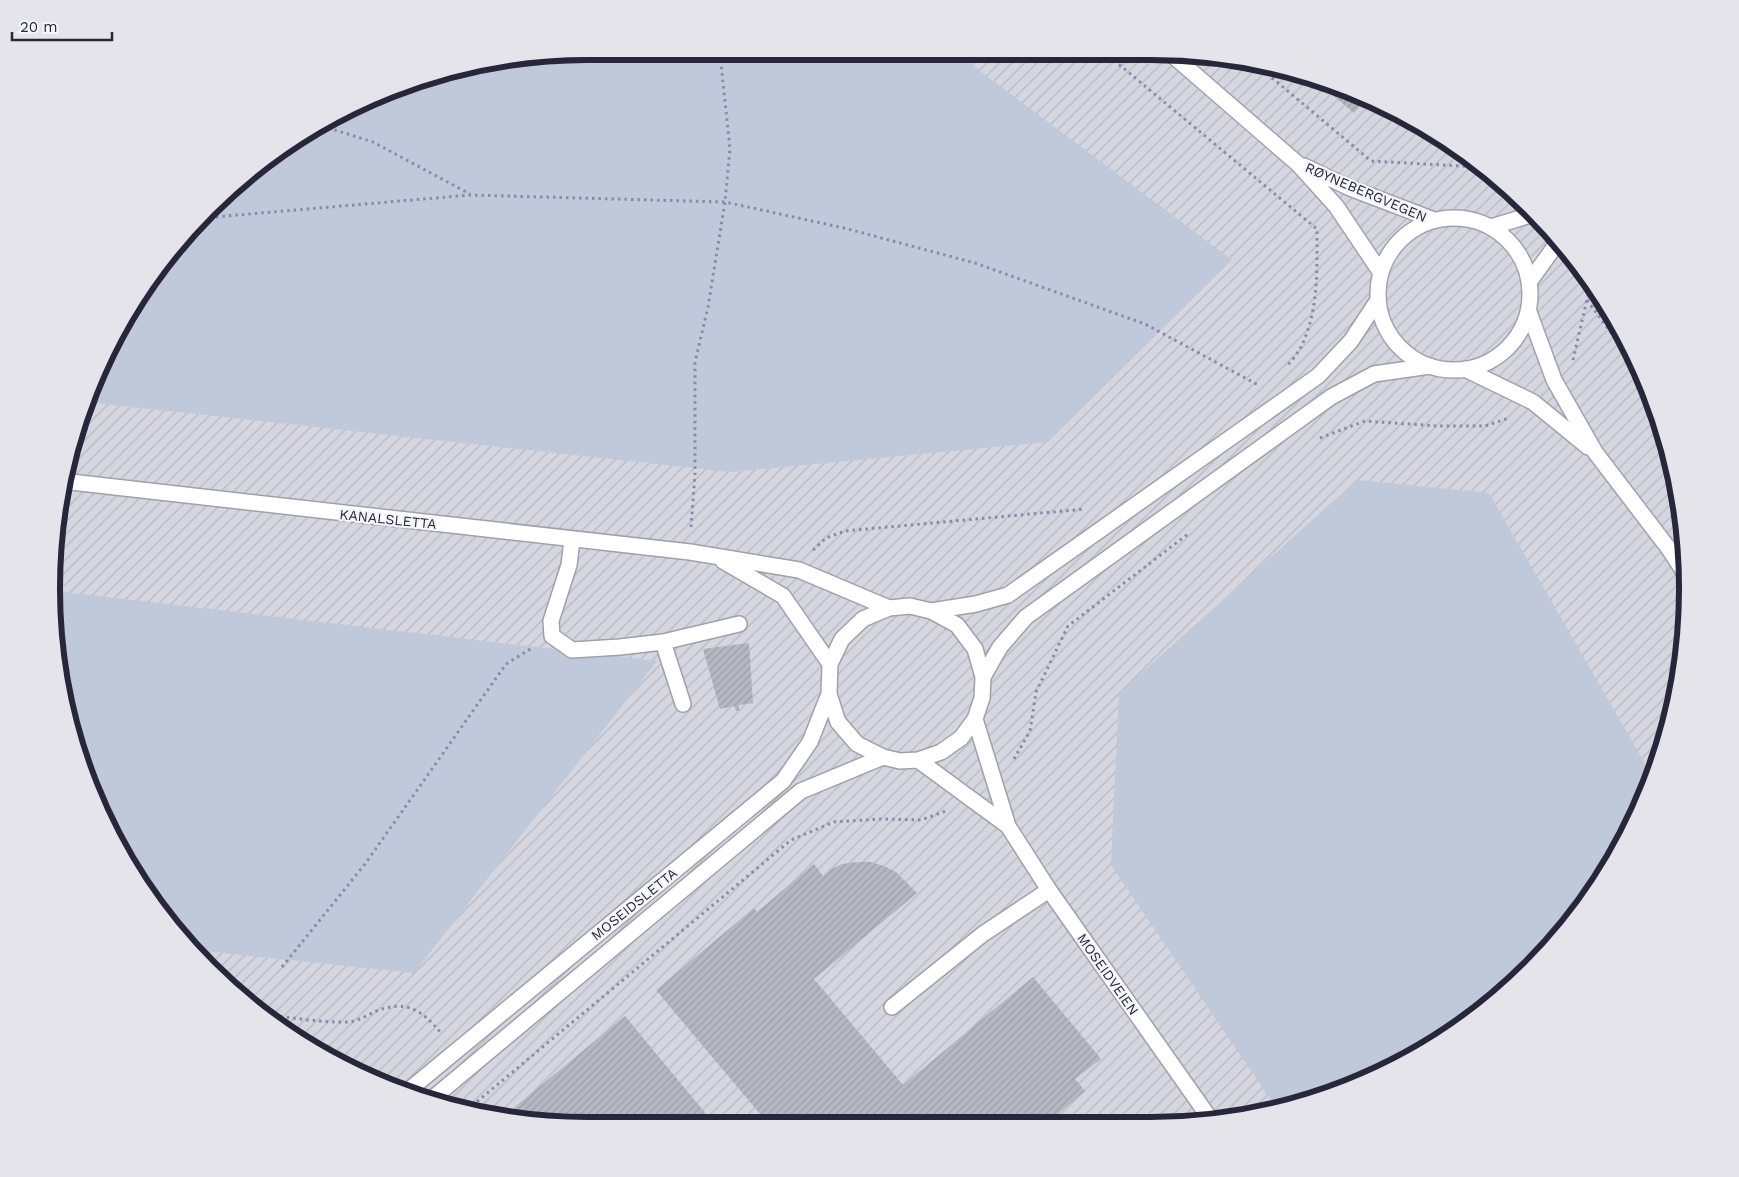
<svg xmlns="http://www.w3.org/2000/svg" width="1739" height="1177" font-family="'Work Sans',sans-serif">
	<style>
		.industrial { fill: url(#industrial-furrows) }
		.grass { fill: #c0c9da }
		.building { fill: url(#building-hatch) }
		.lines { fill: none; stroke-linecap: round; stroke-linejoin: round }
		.lane-casing { stroke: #a0a0ac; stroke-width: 18 }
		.street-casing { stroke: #a0a0ac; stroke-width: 18 }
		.secondary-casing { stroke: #a2a1b3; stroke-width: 18 }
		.path { stroke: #8b89ab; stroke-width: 3; stroke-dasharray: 2.5 4; stroke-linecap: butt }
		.lane { stroke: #fff; stroke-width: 15 }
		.street { stroke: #fff; stroke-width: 15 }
		.secondary { stroke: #fff; stroke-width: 15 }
		.labels { text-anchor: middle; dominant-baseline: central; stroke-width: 4.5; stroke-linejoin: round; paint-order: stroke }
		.street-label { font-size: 14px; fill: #28263b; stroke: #f4f5f9 }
		.rim { fill: none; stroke: #28263b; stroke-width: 6 }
	</style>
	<defs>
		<pattern id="industrial-furrows" width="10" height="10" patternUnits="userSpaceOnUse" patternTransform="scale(1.25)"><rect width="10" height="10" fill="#d5d6df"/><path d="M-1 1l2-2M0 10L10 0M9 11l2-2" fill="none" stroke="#b7b8c0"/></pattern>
		<pattern id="building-hatch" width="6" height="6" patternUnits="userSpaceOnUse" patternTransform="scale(1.25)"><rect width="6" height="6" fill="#b7b7c3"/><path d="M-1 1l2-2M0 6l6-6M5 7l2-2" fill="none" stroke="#9d9da8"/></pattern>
	</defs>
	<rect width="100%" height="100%" fill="#e4e5ec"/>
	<path class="industrial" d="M 1150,51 L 1255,62 L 1388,107 L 1449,142 L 1530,208 L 1597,290 L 1647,383 L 1677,483 L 1688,588 L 1677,693 L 1647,794 L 1597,887 L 1531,968 L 1449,1035 L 1356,1085 L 1256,1115 L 1150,1126 L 589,1126 L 484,1115 L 351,1070 L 262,1015 L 209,969 L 123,857 L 92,794 L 62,694 L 52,553 L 62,483 L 92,383 L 162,261 L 234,185 L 290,142 L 416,80 L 518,56 Z"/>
	<path class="grass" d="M 956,53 L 1232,260 L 1048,442 L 730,472 L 86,402 L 92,383 L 162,261 L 234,185 L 290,142 L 416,80 L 518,56 Z
		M 1357,480 L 1489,493 L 1652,776 L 1647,794 L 1597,887 L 1531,968 L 1449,1035 L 1356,1085 L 1277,1109 L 1111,865 L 1119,693 Z
		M 55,591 L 657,661 L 414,973 L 195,950 L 123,857 L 92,794 L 62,694 Z"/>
	<path class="building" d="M 1318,83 L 1366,99 L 1354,113 Z
		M 749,643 L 753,703 L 739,705 L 739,710 L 736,711 L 734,706 L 720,709 L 703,649 Z
		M 870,862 L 884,866 L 896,872 L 917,893 L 814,979 L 903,1085 L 1033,977 L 1101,1059 L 1075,1079 L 1085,1091 L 1044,1126 L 770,1126 L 656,990 L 754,908 L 757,912 L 814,864 L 823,876 L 830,870 L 842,864 L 858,862 Z
		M 625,1016 L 716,1126 L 588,1126 L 503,1117 Z
		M 1124,1120 L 1129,1126 L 1116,1126 Z"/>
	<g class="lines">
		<defs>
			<path id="lane" d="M 1491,227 L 1534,214
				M 1530,281 L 1558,242
				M 572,540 L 569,565 L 551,621 L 552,636 L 572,650 L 620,647 L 663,642 L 739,624
				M 663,642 L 683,704
				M 892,1007 L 983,934 L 1049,890"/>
			<path id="street" d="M 62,481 L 690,552 L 799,570 L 889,608 L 910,606 L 931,611 L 957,625 L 975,649 L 983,677 L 982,698 L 975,719 L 961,738 L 941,752 L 918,760 L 900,761 L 883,757 L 857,744 L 838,722 L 829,694 L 830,664 L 842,639 L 863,619 L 889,608
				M 723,561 L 783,596 L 830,664
				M 931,611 L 976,604 L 1008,595 L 1318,376 L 1351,341 L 1378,300
				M 983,677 L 1000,647 L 1026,617 L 1331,397 L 1374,374 L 1430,366
				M 975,719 L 1008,826 L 1049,890 L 1211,1120
				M 918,760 L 1008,826
				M 409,1090 L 783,781 L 810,742 L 829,694
				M 433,1098 L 801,791 L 883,757"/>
			<path id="secondary" d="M 1170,53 L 1298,164 L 1336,206 L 1381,273
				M 1304,166 L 1350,188 L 1434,220
				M1378 294a76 76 0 1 1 152 0a76 76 0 1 1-152 0Z
				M 1529,312 L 1554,380 L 1595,452 L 1669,549 L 1686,575
				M 1465,369 L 1533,402 L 1588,447"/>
		</defs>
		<use href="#lane" class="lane-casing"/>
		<use href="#street" class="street-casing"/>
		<use href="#secondary" class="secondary-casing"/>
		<path class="path" d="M 1104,52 L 1317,229 C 1317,269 1319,312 1300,349 C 1297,354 1292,360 1288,365
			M 1252,61 L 1371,161 L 1480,167
			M 322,126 L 373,142 L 470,194
			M 203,218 L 470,195 L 725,202 L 844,228 L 975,263 L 1145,324 L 1260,386
			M 1587,300 L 1645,379
			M 1573,360 L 1591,282
			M 1320,438 L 1365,421 L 1438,426 L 1485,426 L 1509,418
			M 691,527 L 695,474 L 695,362 L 708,307 L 725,202 L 730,149 L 720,54
			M 813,550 L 826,538 L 845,531 L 1085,509
			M 1014,759 L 1030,731 L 1036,692 L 1068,626 L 1188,534
			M 282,967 L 365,864 L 506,664 L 532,648
			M 261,1014 C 290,1017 320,1023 349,1022 C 358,1021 366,1016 374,1012 C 405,999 421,1009 441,1033
			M 467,1110 L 791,840 L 834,822 L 881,819 L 921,820 L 946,811"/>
		<use href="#lane" class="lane"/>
		<use href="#street" class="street"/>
		<use href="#secondary" class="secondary"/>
	</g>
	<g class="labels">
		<g class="street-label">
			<text transform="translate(1366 192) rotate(23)">RØYNEBERGVEGEN</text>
			<text transform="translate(388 519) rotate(6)">KANALSLETTA</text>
			<text transform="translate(634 904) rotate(-39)">MOSEIDSLETTA</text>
			<text transform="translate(1108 974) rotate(55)">MOSEIDVEIEN</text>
		</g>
	</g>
	<path d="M0 0H1739V1177H0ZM588 60H1151A528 528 0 0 1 1679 588V589A528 528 0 0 1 1151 1117H588A528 528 0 0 1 60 589V588A528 528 0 0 1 588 60Z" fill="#e4e4ea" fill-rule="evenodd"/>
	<path class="rim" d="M588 60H1151A528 528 0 0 1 1679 588V589A528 528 0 0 1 1151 1117H588A528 528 0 0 1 60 589V588A528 528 0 0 1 588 60Z"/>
	<path d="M12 32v8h100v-8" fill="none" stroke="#28263b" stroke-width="2.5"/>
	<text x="20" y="32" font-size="15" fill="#28263b" stroke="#f4f5f9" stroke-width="4" paint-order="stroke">20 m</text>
</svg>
